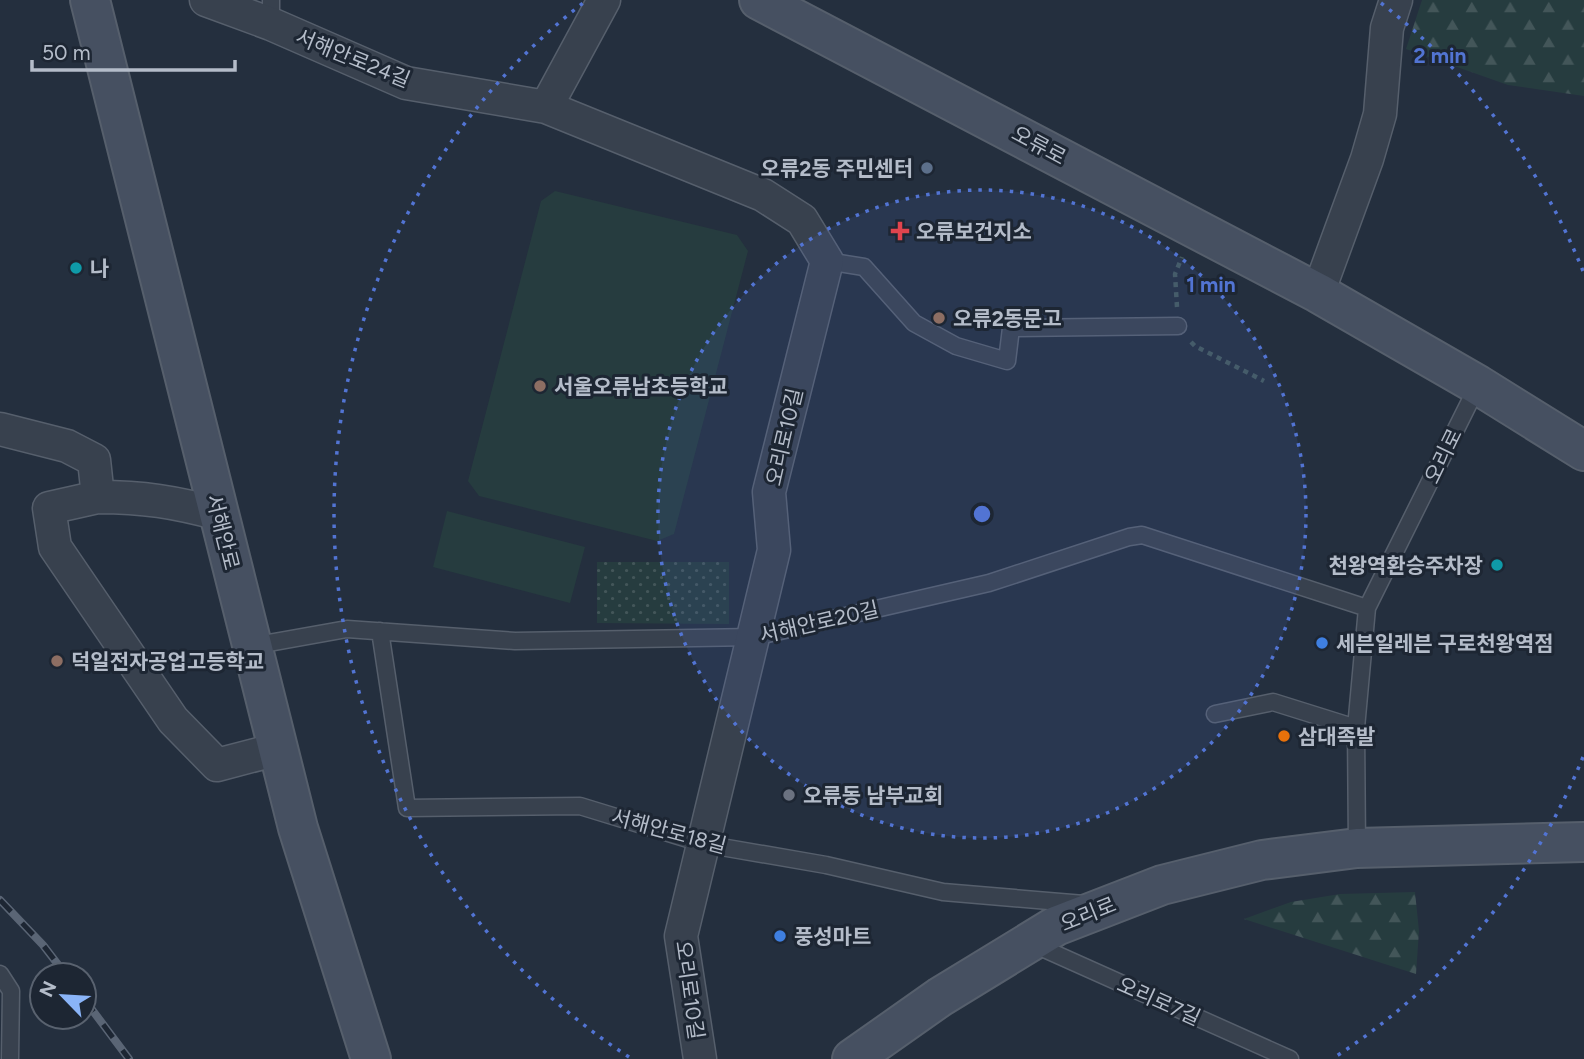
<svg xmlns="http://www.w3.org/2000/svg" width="1584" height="1059" font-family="Figtree,'Noto Sans KR',sans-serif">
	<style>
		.grass { fill: #263c3f }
		.forest { fill: url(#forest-firs) }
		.park { fill: url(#park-dots) }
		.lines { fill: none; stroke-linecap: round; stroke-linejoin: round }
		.service-casing { stroke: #565f6c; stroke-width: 19 }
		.minor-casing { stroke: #565f6c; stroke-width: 35 }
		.secondary-casing { stroke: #565f6c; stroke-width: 42 }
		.path { stroke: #44595c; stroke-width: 4.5; stroke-dasharray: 5 5; stroke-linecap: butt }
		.service { stroke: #38414e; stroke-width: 16 }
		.minor { stroke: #38414e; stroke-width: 32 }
		.secondary { stroke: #465061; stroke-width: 38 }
		.rail-casing { stroke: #5a6575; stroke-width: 8 }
		.rail { stroke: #1d2633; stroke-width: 5; stroke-dasharray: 16; stroke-linecap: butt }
		.ring { fill: none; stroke: #5274d3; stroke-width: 3.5; stroke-dasharray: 3.5 7 }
		.service-dot { fill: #5c6f8a; stroke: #1d2633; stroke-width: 2.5 }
		.health-dot { fill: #e0444e; stroke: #1d2633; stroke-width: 2.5 }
		.culture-dot { fill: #0f9aa8; stroke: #1d2633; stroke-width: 2.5 }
		.education-dot { fill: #8d6e63; stroke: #1d2633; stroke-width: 2.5 }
		.shop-dot { fill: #3f7fe0; stroke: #1d2633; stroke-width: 2.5 }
		.food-dot { fill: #e8710a; stroke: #1d2633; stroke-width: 2.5 }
		.worship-dot { fill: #6b7280; stroke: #1d2633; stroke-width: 2.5 }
		.labels { text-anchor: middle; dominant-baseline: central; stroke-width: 6; stroke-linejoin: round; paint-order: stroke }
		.street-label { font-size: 21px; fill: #b4bcc9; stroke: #1d2633 }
		.poi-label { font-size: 21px; font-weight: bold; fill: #b4bcc9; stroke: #1d2633; text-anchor: start }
		.centre { fill: #5274d3; stroke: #1d2633; stroke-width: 3.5 }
		.ring-label { font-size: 21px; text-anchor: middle; font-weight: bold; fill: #5274d3; stroke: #1d2633; stroke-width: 6; stroke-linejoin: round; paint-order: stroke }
	</style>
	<defs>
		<pattern id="forest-firs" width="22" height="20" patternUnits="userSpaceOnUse" patternTransform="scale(1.75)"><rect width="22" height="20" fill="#263c3f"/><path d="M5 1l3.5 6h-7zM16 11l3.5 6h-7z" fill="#435659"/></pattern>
		<pattern id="park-dots" width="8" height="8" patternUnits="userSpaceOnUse" patternTransform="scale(1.75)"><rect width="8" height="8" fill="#263c3f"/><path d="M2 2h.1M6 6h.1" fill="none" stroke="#435659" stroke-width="1.8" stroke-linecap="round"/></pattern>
	</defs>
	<rect width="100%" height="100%" fill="#242f3e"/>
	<path class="grass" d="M 555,191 L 737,235 L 748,251 L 674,534 L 657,541 L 479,496 L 468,481 L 541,201 Z
		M 447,511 L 585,547 L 570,603 L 433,567 Z"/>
	<path class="forest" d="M 1422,0 L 1584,0 L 1584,96 L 1508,85 L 1406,49 Z
		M 1415,892 L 1419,931 L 1416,974 L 1244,919 L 1291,902 L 1340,894 Z"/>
	<path class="park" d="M 597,562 L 729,562 L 729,624 L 597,623 Z"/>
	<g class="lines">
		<defs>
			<path id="service" d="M 271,0 L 271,24
				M 827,261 L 864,267 L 914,323 L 956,346 L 1007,361 L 1011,328 L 1178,326
				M 380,631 L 407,808 L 580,806 L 704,844 L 826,865 L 943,892 L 1084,904
				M 252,646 L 347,629 L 515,641 L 754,637 L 989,583 L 1129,537 L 1142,535 L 1367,608
				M 1215,714 L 1273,702 L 1356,728
				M 1357,848 L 1356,728 L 1367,608 L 1478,385
				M 1031,943 L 1290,1059
				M 0,974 L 11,991 L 10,1059"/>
			<path id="minor" d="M 206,0 L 271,24 L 406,83 L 546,107 L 763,195 L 802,220 L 827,261 L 769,492 L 774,550 L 681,936 L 700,1059
				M 546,107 L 604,0
				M 1318,293 L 1367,159 L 1380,114 L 1387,28 L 1396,0
				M 0,429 L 67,446 L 94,460 L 98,497 C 143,497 175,502 219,514
				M 98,497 L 49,508 L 55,547 L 173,720 L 217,765 L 278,749"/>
			<path id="secondary" d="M 90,0 L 298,828 L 371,1059
				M 759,0 L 1318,293 L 1478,385 L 1584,451
				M 852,1059 L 940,997 L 1056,926 L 1162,885 L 1262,860 L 1357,848 L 1584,842"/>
		</defs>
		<use href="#service" class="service-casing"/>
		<use href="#minor" class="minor-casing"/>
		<use href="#secondary" class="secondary-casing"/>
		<path class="path" d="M 1177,307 L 1175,274 L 1182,257
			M 1191,342 L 1195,346 L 1264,381"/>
		<use href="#service" class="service"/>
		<use href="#minor" class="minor"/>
		<use href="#secondary" class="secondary"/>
		<defs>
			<path id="rail" d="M 0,900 L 43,945 L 66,975
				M 84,999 L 129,1059"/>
		</defs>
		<use href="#rail" class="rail-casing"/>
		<use href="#rail" class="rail"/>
	</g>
	<circle cx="982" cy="514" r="324" fill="#5274d3" fill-opacity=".12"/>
	<g class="ring">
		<circle cx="982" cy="514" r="324"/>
		<path d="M1583 757A648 648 0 0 1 1335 1057M629 1057A648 648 0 0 1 583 3M1381 3A648 648 0 0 1 1583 271"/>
	</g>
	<circle class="service-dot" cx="927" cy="168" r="7"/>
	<path class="health-dot" d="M896.5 220.5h7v7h7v7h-7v7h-7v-7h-7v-7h7z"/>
	<g class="culture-dot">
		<circle cx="76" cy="268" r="7"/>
		<circle cx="1497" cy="565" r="7"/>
	</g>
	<g class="education-dot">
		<circle cx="939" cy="318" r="7"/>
		<circle cx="540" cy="386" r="7"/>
		<circle cx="57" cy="661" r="7"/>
	</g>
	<g class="shop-dot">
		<circle cx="1322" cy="643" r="7"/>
		<circle cx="780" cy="936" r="7"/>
	</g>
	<circle class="food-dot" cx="1284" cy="736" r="7"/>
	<circle class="worship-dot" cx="789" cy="795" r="7"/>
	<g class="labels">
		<g class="street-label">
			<text transform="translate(353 58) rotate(22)">서해안로24길</text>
			<text transform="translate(1039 145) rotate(28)">오류로</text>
			<text transform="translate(784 437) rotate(-77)">오리로10길</text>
			<text transform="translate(1443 456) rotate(-64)">오리로</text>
			<text transform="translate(223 532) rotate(76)">서해안로</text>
			<text transform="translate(819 622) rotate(-13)">서해안로20길</text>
			<text transform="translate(669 831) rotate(15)">서해안로18길</text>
			<text transform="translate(1088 914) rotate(-22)">오리로</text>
			<text transform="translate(690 990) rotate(82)">오리로10길</text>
			<text transform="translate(1159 1001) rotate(24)">오리로7길</text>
		</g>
		<g class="poi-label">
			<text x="913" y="168" text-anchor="end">오류2동 주민센터</text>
			<text x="916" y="231">오류보건지소</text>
			<text x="90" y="268">나</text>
			<text x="953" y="318">오류2동문고</text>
			<text x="554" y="386">서울오류남초등학교</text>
			<text x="1483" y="565" text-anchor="end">천왕역환승주차장</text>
			<text x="1336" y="643">세븐일레븐 구로천왕역점</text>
			<text x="71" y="661">덕일전자공업고등학교</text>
			<text x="1298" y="736">삼대족발</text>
			<text x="803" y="795">오류동 남부교회</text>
			<text x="794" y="936">풍성마트</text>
		</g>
	</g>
	<circle cx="982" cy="514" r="10" class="centre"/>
	<g class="ring-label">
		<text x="1440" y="63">2 min</text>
		<text x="1211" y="292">1 min</text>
	</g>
	<g transform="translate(63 996) rotate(295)"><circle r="33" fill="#1d2633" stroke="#59626f" stroke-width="2"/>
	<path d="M0-5L12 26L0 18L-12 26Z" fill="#8ab4f8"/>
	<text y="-10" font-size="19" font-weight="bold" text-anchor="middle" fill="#b4bcc9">N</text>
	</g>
	<path d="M32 60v10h203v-10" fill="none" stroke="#b4bcc9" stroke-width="3.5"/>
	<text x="42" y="60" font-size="21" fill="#b4bcc9" stroke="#1d2633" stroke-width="5" paint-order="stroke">50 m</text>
</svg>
